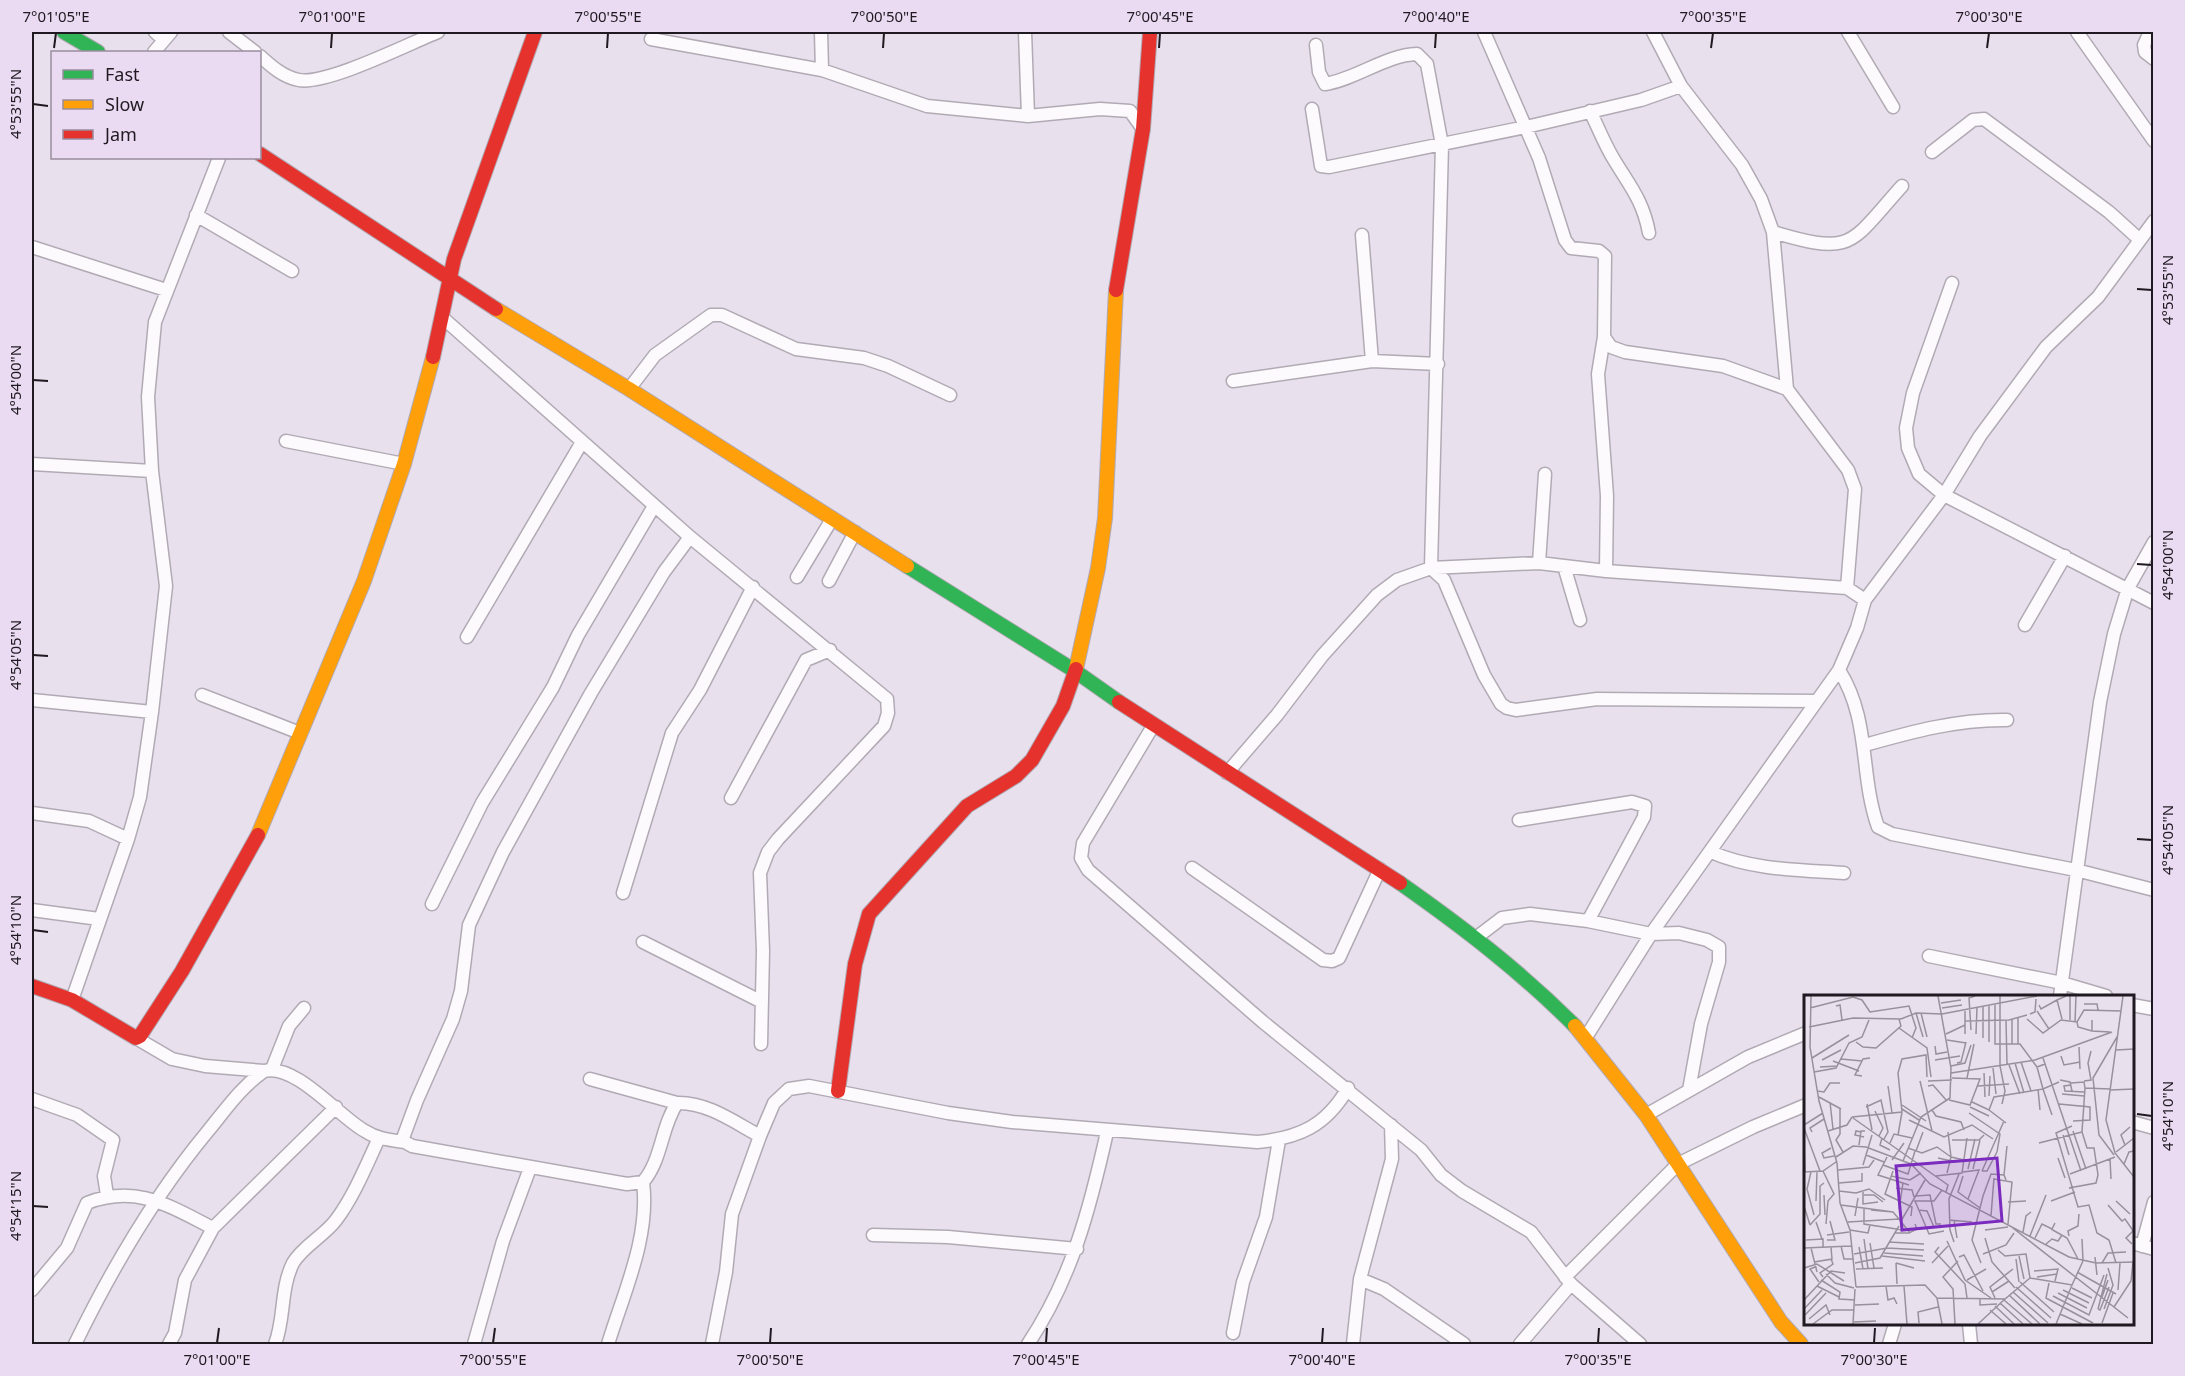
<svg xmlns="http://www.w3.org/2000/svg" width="2185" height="1376" font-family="'Noto Sans',sans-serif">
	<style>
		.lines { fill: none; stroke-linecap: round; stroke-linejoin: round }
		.street-casing { stroke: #b1aab4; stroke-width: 15 }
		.fast-casing { stroke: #b1aab4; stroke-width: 16 }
		.slow-casing { stroke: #b1aab4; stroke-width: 16 }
		.jam-casing { stroke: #b1aab4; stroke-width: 16 }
		.street { stroke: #fcfafc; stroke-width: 12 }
		.fast { stroke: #30b455; stroke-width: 14 }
		.slow { stroke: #ff9f0a; stroke-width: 14 }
		.jam { stroke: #e5322d; stroke-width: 14 }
		.ticks { fill: none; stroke: #1f1921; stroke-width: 2 }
		.inset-road { fill: none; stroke: #98909b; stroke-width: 1.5 }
		.view { fill: #7b2cbf; fill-opacity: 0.15; stroke: #7b2cbf; stroke-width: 3 }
		.inset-edge { fill: none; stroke: #1f1921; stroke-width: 3 }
		.neatline { fill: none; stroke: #1f1921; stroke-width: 2 }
		.ticks-label { font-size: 15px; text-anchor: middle; fill: #1f1921 }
	</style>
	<rect width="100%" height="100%" fill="#e9e0ed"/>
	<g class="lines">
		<defs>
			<path id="street" d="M 155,32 L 164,40
				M 229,32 L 255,52
				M 821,32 L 822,70
				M 1025,32 L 1028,116
				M 1484,32 L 1539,158 L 1565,240 L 1571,248 L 1599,251 L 1605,256 L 1604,337 L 1611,347 L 1625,352 L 1723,366 L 1787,389
				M 1653,32 L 1681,86 L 1742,165 L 1761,199 L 1773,232 L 1787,389 L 1848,470 L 1855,489 L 1847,588
				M 1848,32 L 1893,107
				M 2077,32 L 2154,141
				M 2150,32 L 2144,45 L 2145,52 L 2154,59
				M 651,39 L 822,70 L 927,106 L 1028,116 L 1100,109 L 1130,111 L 1143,129
				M 1316,45 L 1319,72 L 1325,84 C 1357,79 1385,55 1417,54 L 1427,64 L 1442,145 L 1431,568 L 1444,580 L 1484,675 L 1501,704 L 1507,708 L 1516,710 L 1597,699 L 1817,701
				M 154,52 L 171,32
				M 260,56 C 271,66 283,77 299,80 C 327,85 408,44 438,32
				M 1312,109 L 1321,166 L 1329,167 L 1526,127 L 1641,100 L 1681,86
				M 1590,111 C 1598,127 1604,143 1613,158 C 1629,185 1643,200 1649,233
				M 1932,152 L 1973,120 L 1984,119 L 2109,212 L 2140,240
				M 196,215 L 292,271
				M 1773,232 C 1854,256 1849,245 1902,186
				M 1362,235 L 1372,361
				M 32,247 L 166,290
				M 1952,283 L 1913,393 L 1906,428 L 1908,448 L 1919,474 L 1944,495 L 2154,603
				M 443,318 L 690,537 L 887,699 L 888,713 L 884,726 L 778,839 L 768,852 L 760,873 L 763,951 L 761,1044
				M 1604,337 L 1598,374 L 1607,496 L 1606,571
				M 1233,381 L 1372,361 L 1438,364
				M 629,389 L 655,355 L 711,315 L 722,315 L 796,349 L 864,358 L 888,366 L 950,395
				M 286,441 L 404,464
				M 32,464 L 152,471
				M 690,537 L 664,572 L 591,693 L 503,852 L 469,925 L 461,991 L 453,1019 L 417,1100 L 403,1138 L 405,1142 L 412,1146 L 627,1184 L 643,1182 C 662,1160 661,1127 677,1103 C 707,1102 734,1122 760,1136
				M 1539,563 L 1545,474
				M 1564,566 L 1580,620
				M 797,577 L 832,519
				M 829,581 L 855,532
				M 2025,625 L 2065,556
				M 467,637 L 582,442
				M 1839,670 C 1871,721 1859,773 1878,827 L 1892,834 L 2076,870 L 2154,890
				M 202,695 L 300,733
				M 32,700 L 152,712
				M 1153,726 L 1083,843 L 1081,858 L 1088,870 L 1263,1022 L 1421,1150 L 1441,1175 L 1462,1191 L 1531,1232 L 1571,1284 L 1640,1344
				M 1865,745 C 1911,732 1958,719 2007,720
				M 1227,773 L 1277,715 L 1322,656 L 1377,595 L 1397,580 L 1431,568 L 1539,563 L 1606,571 L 1847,588 L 1865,600
				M 731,798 L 806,660 L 830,650
				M 32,813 L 89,821 L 128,839
				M 1519,820 L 1632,802 L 1645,806 L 1644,817 L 1588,921
				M 1711,852 C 1752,870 1799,870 1844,873
				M 1192,868 L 1323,960 L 1332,961 L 1339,958 L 1380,869
				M 623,893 L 672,733 L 700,690 L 753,587
				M 432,904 L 482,803 L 553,687 L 578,635 L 654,506
				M 32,910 L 99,919
				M 1477,937 L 1502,918 L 1530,914 L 1588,921 L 1651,934 L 1679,933 L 1707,940 L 1719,947 L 1719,962 L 1701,1024 L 1689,1090
				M 643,942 L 762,1002
				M 1929,956 L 2062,983 L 2106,996
				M 2060,996 L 2100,702 L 2114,634 L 2128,588 L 2154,542
				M 72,1000 L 128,839 L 140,797 L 152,712 L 166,586 L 152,471 L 148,397 L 155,322 L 219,158
				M 2132,1005 L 2154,1009
				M 1586,1037 L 1651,934 L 1839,670 L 1857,628 L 1865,600 L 1944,495 L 1980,436 L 2046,347 L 2098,297 L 2154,221
				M 136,1038 L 172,1059 L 205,1066 L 264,1071
				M 272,1069 L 289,1026 L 304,1008
				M 590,1079 L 677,1103
				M 32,1099 L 77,1115 L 113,1140 L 104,1176 L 107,1195
				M 1646,1115 L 1748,1057 L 1806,1033
				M 2132,1122 L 2154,1128
				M 873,1235 L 948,1237 L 1077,1249
				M 2132,1243 L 2154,1249
				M 2142,1246 L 2154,1202
				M 1565,1277 L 1678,1164 L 1753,1127 L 1806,1105
				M 1360,1279 L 1384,1289 L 1464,1344
				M 32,1290 L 67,1248 L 87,1203 C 137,1184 169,1206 213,1228
				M 1969,1324 L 1971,1344
				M 1233,1333 L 1243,1282 L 1266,1217 L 1279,1140
				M 75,1344 C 112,1268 154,1196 208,1131 C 226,1109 241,1087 264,1071 C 296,1063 339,1117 365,1131 C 377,1139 390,1140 405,1142
				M 169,1344 L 175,1333 L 185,1280 L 213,1228 L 336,1107
				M 275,1344 C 285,1319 280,1289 293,1263 C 303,1246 324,1236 336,1220 C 354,1196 366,1166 379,1138
				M 474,1344 L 503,1241 L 530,1168
				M 608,1344 C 624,1292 650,1237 643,1182
				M 712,1344 L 726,1272 L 732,1214 L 760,1136 L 774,1103 L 789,1089 L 809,1086 L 948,1113 L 1012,1122 L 1257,1142 C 1299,1138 1326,1126 1348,1088
				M 1028,1344 C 1072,1278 1090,1208 1107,1132
				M 1353,1344 L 1360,1279 L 1392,1159 L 1391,1125
				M 1520,1344 L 1571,1284
				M 1889,1344 L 1895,1324"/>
			<path id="fast" d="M 64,32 L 98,52
				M 907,566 L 1075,671 L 1119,702
				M 1400,883 C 1464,928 1520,971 1575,1026"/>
			<path id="slow" d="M 496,309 L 629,389 L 907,566
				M 1076,669 L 1098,568 L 1105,518 L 1116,290
				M 258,835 L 364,581 L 404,464 L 433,357
				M 1575,1026 L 1646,1115 L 1781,1322 L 1801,1344"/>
			<path id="jam" d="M 260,154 L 496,309
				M 1116,290 L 1143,129 L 1150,32
				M 433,357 L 454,259 L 535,32
				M 1119,702 L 1400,883
				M 32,986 L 72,1000 L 136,1038 L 140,1036 L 182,971 L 258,835
				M 838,1091 L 855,964 L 869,914 L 967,806 L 1016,776 L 1032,760 L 1063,706 L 1076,669"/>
		</defs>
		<use href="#street" class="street-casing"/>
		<use href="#fast" class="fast-casing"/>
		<use href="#slow" class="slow-casing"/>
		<use href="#jam" class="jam-casing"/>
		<use href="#street" class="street"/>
		<use href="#fast" class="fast"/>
		<use href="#slow" class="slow"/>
		<use href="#jam" class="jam"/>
	</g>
	<path class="ticks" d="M 54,48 L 56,33M 331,48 L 332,33M 607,48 L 608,33M 883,48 L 884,33M 1159,48 L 1160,33M 1435,48 L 1436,33M 1711,48 L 1713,33M 1987,48 L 1989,33M 33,104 L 48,106M 2137,289 L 2152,290M 33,380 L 48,381M 2137,564 L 2152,565M 33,655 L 48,656M 2137,839 L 2152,840M 33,930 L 48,932M 2137,1114 L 2152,1116M 33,1206 L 48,1207M 217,1343 L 219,1328M 493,1343 L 495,1328M 770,1343 L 771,1328M 1046,1343 L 1047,1328M 1322,1343 L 1323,1328M 1598,1343 L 1599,1328M 1874,1343 L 1875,1328"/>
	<g transform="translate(1804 995)">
		<rect width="330" height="330" fill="#e9e0ed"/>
		<path class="inset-road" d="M 7,1 L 6,52 L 15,106 L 33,168 L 36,208 L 46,235 L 52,292M 196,1 L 196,71 L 201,96 L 198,109M 319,1 L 302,125 L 311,158 L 330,182M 137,8 L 157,5M 280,9 L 293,9 L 294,15M 191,10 L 191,49 L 216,49 L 233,72 L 241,69M 235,10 L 237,14 L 253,5M 32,11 L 36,10 L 38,25M 179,11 L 179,43M 185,11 L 185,47M 6,13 L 49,2 L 58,5 L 66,17 L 105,11 L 112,33 L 108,43M 138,13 L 158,10M 161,14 L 161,39M 233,16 L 245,34M 112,18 L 119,42M 117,18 L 123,42M 226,19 L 231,17 L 232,4M 214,23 L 214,49M 208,24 L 208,49M 223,24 L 239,38 L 257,25 L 273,27 L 280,15 L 317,16M 258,24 L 253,5 L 262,1M 202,25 L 203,70M 266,25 L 266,1M 288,25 L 288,36 L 306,37M 161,26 L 205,25 L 223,20M 271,27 L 272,1M 273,27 L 274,32 L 288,36M 5,32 L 49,23 L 97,24 L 112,18 L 138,19 L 233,1M 95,33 L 123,53 L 127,82M 167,35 L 165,3 L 171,1M 142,39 L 161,30M 172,39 L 173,12M 143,45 L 162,48M 52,47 L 59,52 L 72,53 L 97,31 L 95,24M 131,51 L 132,59 L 143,57M 275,52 L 276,74M 312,55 L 330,54M 257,61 L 260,70 L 276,67M 8,63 L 45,40M 239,63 L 277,176M 37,64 L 58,66M 18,65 L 37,55M 131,65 L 156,61M 29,66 L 55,76M 217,67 L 227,96M 153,68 L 157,67 L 162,47M 211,68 L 220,98M 205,70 L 216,99M 147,71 L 161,68 L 167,50M 16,72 L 34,71M 233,72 L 239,94 L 255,87M 189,73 L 192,99M 10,77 L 32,73 L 45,48 L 58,42 L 65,25M 147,78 L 231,65 L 308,37M 180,78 L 181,102M 58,81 L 51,80 L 59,64 L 66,63M 163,83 L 170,49M 256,85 L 266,87 L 268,96M 116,86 L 128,136M 124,86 L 148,85M 280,86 L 287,85 L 284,68 L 287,56M 267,88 L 280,87 L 281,93M 267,90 L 260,91 L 261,96 L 280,97M 84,91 L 88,118M 124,91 L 129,90 L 143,106M 174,91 L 205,89M 234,94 L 236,115M 306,95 L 330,94M 13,96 L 20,97 L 26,88 L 36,88M 258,99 L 280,101M 185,101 L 186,81M 15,102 L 37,114M 145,105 L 166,110 L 176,84 L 148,83M 26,107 L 29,134M 168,107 L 185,115 L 190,102 L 239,94 L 248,120M 63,109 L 68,135M 255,109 L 286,112 L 286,125 L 269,126M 98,110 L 122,126M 62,112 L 77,105 L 84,137 L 80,144M 166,112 L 185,121M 36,113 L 36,139 L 32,145 L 39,157M 98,114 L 115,125M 128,115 L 132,121 L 157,127 L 160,135M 185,115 L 202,128M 71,116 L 79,133 L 75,141M 165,118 L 196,139 L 193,157M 48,122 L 98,117 L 94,78 L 98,64 L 122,60 L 123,82M 49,123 L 144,190 L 142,197M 105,125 L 140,142 L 168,130 L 189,144M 0,130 L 19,118M 268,131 L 252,138 L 274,212 L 285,210 L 293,238 L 305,245 L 312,268M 0,133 L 16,176M 24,136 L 43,130 L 48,122M 269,136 L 282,174M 8,137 L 6,133 L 20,124M 57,137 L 52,136 L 51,140 L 60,142M 144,137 L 147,162M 94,140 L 98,117M 259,140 L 265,160M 78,143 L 76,150 L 86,155M 148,145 L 175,145 L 180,140M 86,148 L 90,139 L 108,143M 235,148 L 278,137M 0,150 L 1,177M 55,150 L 57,136 L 61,136M 321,150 L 317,140 L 326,132M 27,153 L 18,158 L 20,163 L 30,161M 104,153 L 118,158 L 133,152 L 147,162M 112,156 L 119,137M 312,157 L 330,143M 62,160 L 80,167M 310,160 L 295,140 L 289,83 L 313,42M 32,162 L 49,151 L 62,152 L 107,169 L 126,189 L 265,262 L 292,268 L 330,267M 83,162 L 74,180 L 105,190M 134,163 L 152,167M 254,163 L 261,183M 306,164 L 307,184M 88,165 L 100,148M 99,166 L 117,122 L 146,103 L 147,73 L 134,1M 320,169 L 325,157 L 330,156M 59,170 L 68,140M 79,170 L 104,179 L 111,156M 164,174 L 171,144M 169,174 L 176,145M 34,175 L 65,172 L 70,165M 19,176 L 30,199 L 24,206 L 22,229M 89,176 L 81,199 L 108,212 L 107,221M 178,176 L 200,126M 178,176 L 183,176 L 193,157M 0,177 L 19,176 L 32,167M 7,177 L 3,194 L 10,220M 159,177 L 175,175 L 164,204M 143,178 L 147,162 L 160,165M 266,179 L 311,162M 200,180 L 203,151M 87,181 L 106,185 L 117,178M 132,181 L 158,178 L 163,143M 159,181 L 154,197 L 176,213M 190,184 L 208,187 L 204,229M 35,188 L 58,186 L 58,178M 92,193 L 108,195 L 110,202M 265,193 L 292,188 L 294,180 L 290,153 L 283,153 L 278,137 L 281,93 L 306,94M 35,196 L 52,198 L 65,194 L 81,205M 59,197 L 59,209 L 74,207M 20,200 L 21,220M 60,200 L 70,200 L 79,207M 112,201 L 126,200 L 132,229 L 137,229M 12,206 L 13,177M 110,206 L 130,206 L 138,195M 111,206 L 125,239 L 140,236M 247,206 L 271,197M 312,206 L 326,219M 204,207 L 222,206M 37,210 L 89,217 L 95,224M 304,210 L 318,226 L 321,224 L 330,237M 0,211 L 6,230M 60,214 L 60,229 L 99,235M 95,214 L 99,188M 67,215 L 89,217M 114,215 L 123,216 L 130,232M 51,221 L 54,203M 187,221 L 190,183M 145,225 L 168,227M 150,225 L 153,243M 97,226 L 121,185M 12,227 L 18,244M 44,227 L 95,224 L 106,238M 6,230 L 16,219 L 16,191 L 20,188M 205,230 L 324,323M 247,234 L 263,243 L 274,264M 46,235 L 64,238 L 66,230M 181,235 L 204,232M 219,237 L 222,221 L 227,217M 91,238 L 105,238 L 113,234 L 111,229M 23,240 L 45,237M 226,241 L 242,200M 265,241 L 264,236 L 274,231 L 275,219M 181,243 L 188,267 L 211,293M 231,243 L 238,229 L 248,234 L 251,228M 60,244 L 64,274M 278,244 L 279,266M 2,245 L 19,244 L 19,252M 23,245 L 31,245 L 26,226M 143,246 L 161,285 L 187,303M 85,247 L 120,249M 150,247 L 146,235 L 145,204 L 155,179M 66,248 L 70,273M 242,249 L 248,244 L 254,246 L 258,240M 328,249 L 322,243 L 329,236M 37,251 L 40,264 L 49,264M 55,252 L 59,274M 135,252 L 131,257 L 161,289 L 163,303M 0,253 L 47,251M 7,253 L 13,277M 194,255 L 201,261 L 222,259 L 226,283M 80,258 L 119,261M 50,259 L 83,253 L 120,255M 179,259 L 202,250 L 210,238M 78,261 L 121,266M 215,261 L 220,284M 155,262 L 160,260 L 179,296M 291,262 L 293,280M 212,264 L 215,287M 10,267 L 28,264 L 27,252M 51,268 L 76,263 L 95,231M 92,268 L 93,289M 92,268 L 110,273M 128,268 L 144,251M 177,268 L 168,245 L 179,201 L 187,179 L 200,180 L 202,185M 298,268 L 304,258 L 322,257M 11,272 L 6,274 L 15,287M 0,273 L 13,269 L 40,286M 52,274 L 79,273M 230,276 L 254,274 L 251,286M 273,277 L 312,299M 22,279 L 31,288 L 50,293M 19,282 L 16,278 L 29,269 L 27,264M 233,282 L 253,279M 17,285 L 36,297 L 35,304 L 51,305M 163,285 L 182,274M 216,287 L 250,317M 245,288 L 242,303 L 289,328M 13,291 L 35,302M 82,291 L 84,305 L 90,303 L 93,309M 100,291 L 103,329M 52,292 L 121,290 L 133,303 L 138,329M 212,292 L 247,323M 268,293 L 288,303M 259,295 L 285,308M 314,295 L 316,268M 188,297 L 205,286M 209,297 L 244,328M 254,298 L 283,313M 205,300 L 236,329M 249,301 L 285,320 L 300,280M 298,302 L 304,285M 133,303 L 201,304 L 226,283 L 268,290 L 279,266M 176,303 L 176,310 L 193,309M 191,303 L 186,292 L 209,274M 0,305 L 27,276 L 41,278M 200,305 L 228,329M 196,308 L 219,329M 51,310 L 75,309M 191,311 L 210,329M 310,312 L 327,286 L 329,267M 0,314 L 18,295M 294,314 L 303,279M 294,314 L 296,315 L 305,292M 300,314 L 309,290 L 304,273M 186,315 L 202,329M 256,319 L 278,329M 1,320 L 22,298M 5,324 L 22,310 L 26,320M 50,327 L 72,326M 115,328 L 114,317 L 134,312M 298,328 L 309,298M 9,329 L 28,315 L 50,315M 49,329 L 51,294M 151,329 L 149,294 L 139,282 L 154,266M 174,329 L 202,303M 252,329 L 268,290"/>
		<path class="view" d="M 193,163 L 198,226 L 98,235 L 92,171 Z"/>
		<rect width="330" height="330" class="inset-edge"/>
	</g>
	<rect width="2185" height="1376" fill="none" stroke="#ebdbf2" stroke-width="66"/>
	<rect x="51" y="51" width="210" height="108" fill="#ebdbf2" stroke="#998d9e" stroke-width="1.5"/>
	<rect x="63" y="70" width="30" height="9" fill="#30b455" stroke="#998d9e" stroke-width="1.5"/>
	<text x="105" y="81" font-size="18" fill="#1f1921">Fast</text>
	<rect x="63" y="100" width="30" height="9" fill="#ff9f0a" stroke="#998d9e" stroke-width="1.5"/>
	<text x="105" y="111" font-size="18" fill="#1f1921">Slow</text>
	<rect x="63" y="130" width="30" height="9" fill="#e5322d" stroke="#998d9e" stroke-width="1.5"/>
	<text x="105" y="141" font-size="18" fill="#1f1921">Jam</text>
	<rect x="33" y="33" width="2119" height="1310" class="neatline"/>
	<g class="ticks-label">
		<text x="56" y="22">7°01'05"E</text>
		<text x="332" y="22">7°01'00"E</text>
		<text x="608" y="22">7°00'55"E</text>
		<text x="884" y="22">7°00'50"E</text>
		<text x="1160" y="22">7°00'45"E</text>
		<text x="1436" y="22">7°00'40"E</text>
		<text x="1713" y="22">7°00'35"E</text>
		<text x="1989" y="22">7°00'30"E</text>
		<text transform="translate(16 104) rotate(-90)" y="5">4°53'55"N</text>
		<text transform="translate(2168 290) rotate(-90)" y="5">4°53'55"N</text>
		<text transform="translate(16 380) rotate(-90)" y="5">4°54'00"N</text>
		<text transform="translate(2168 565) rotate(-90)" y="5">4°54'00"N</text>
		<text transform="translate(16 655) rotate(-90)" y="5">4°54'05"N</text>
		<text transform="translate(2168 840) rotate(-90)" y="5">4°54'05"N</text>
		<text transform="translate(16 930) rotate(-90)" y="5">4°54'10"N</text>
		<text transform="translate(2168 1116) rotate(-90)" y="5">4°54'10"N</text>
		<text transform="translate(16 1206) rotate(-90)" y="5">4°54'15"N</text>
		<text x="217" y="1365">7°01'00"E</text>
		<text x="493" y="1365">7°00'55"E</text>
		<text x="770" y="1365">7°00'50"E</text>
		<text x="1046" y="1365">7°00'45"E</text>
		<text x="1322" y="1365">7°00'40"E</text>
		<text x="1598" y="1365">7°00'35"E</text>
		<text x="1874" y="1365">7°00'30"E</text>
	</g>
</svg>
